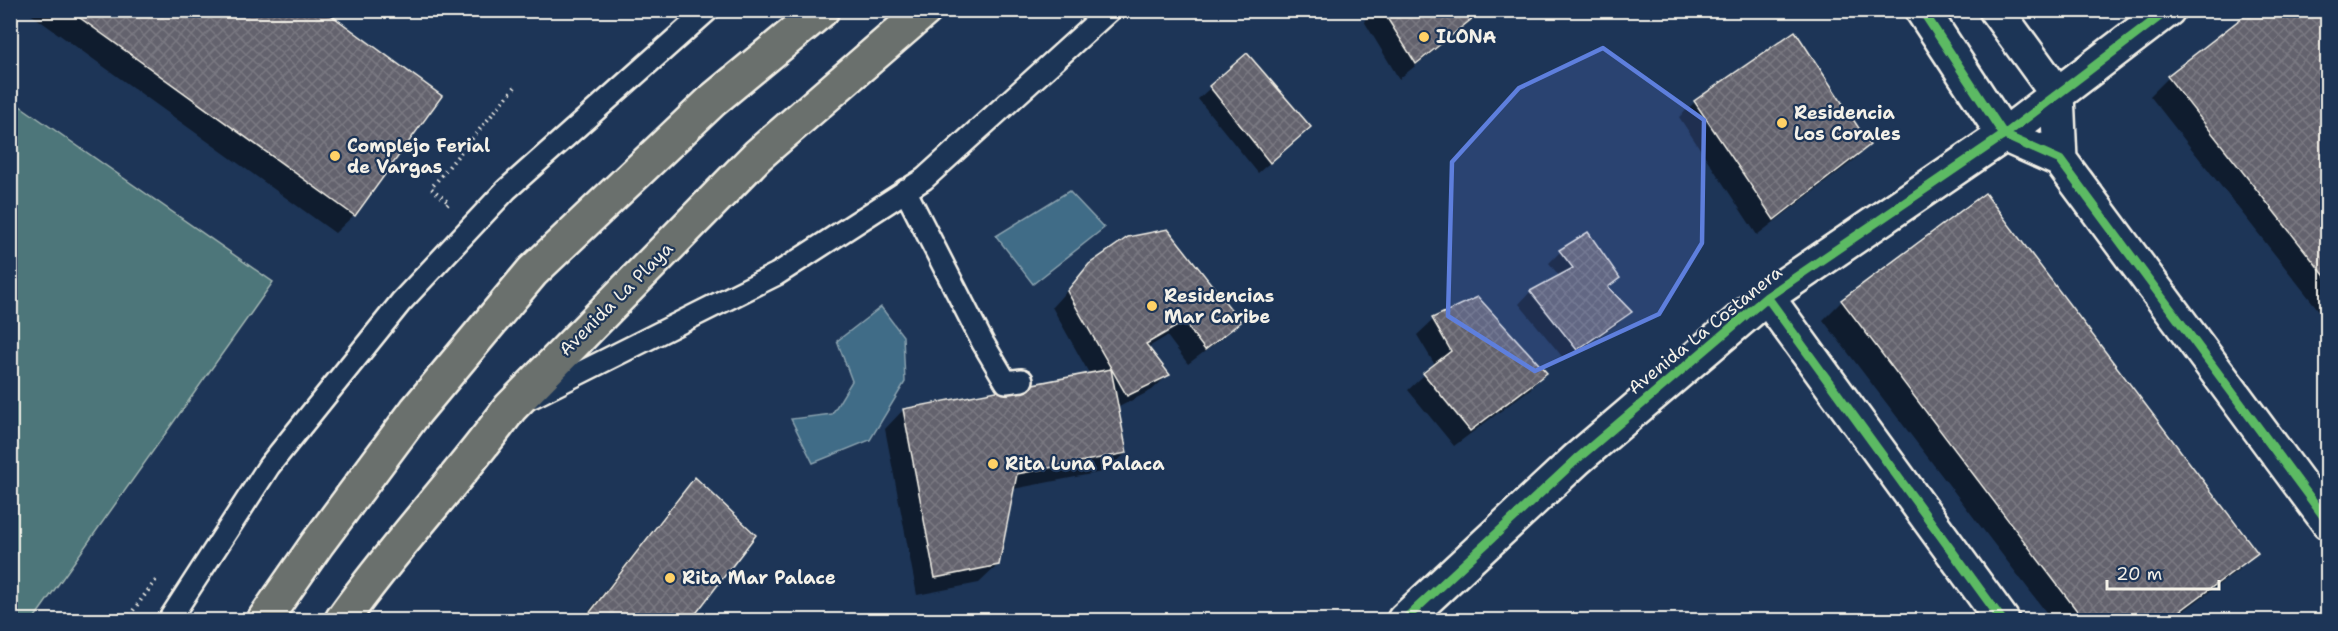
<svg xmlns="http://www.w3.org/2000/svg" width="2338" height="631" font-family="'Shantell Sans',sans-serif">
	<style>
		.pitch { fill: #4d767a; stroke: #a0b4b1; stroke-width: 1.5 }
		.water { fill: #416c87; stroke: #89a1ae; stroke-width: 1.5 }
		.shadow { fill: #0007 }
		.building { fill: url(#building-cross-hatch); stroke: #f4f1e8; stroke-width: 1.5 }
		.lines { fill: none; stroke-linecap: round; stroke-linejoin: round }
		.service-casing { stroke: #f4f1e8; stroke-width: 26 }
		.minor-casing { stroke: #f4f1e8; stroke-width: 38 }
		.primary-casing { stroke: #f4f1e8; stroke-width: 38 }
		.path { stroke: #f4f1e8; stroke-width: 4; stroke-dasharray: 1.5 4.5; stroke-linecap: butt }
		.service { stroke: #1d3557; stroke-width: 21 }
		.minor { stroke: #1d3557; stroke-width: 33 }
		.primary { stroke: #6a706d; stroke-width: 33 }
		.cycleway-casing { stroke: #1d3557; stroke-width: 13 }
		.cycleway { stroke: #5cba63; stroke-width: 9 }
		.marked { fill: #5e7fdd; fill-opacity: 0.2; stroke: #5e7fdd; stroke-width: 4.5; stroke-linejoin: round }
		.poi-dot { fill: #ffd166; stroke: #1d3557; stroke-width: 2 }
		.labels { text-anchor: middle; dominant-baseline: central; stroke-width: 4.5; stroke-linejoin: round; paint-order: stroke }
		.poi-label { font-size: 18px; font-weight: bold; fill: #f4f1e8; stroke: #1d3557; text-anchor: start }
		.street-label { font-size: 18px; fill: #f4f1e8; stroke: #1d3557 }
	</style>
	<defs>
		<pattern id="building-cross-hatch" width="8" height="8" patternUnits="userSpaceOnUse" patternTransform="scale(1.5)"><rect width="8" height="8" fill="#63626d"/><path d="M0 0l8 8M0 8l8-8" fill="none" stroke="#7a7982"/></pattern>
	</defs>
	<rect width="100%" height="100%" fill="#1d3557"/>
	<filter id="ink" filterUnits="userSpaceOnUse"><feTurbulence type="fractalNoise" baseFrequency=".0167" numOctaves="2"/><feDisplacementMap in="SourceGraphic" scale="12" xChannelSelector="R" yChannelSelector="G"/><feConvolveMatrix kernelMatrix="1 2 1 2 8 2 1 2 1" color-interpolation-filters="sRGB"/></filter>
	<g filter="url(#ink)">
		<path class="pitch" d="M 10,99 L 273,282 L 33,620 L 10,620 Z"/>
		<path class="water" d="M 1069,191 L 1104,228 L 1033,284 L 996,236 Z
			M 881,307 L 903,336 L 905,382 L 870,440 L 813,463 L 791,419 L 832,414 L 852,381 L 837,341 Z"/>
		<path class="shadow" d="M 25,10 L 322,10 L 354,215 L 335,233 Z
			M 1374,10 L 1485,10 L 1399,79 L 1364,21 Z
			M 2328,10 L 2328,322 L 2150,96 L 2168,78 Z
			M 1794,33 L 1869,145 L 1853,161 L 1757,235 L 1679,117 L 1695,102 Z
			M 1247,55 L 1298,138 L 1258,173 L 1198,99 Z
			M 1588,234 L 1618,278 L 1608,289 L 1630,312 L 1619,323 L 1565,360 L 1519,304 L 1530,292 L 1560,277 L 1549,263 L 1560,252 Z
			M 1090,265 L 1239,321 L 1224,337 L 1188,364 L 1167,336 L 1147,348 L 1168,375 L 1152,390 L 1117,408 L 1126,453 L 1107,471 L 1013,489 L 998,565 L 979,583 L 917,595 L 885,429 L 903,410 L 1090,375 L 1052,307 Z
			M 1842,301 L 2256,553 L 2237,571 L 2172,620 L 2052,620 L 1823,320 Z
			M 1433,320 L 1545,373 L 1530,389 L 1454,446 L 1408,390 L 1435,365 L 1417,335 Z
			M 695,480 L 754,535 L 689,620 L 582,620 L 680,495 Z"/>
		<path class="building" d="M 69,10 L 324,10 L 442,96 L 355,216 Z
			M 1382,10 L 1483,10 L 1416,64 Z
			M 2252,10 L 2328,10 L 2328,280 L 2167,76 Z
			M 1795,31 L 1870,145 L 1774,220 L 1694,101 Z
			M 1247,53 L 1311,127 L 1270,163 L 1209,86 Z
			M 1985,193 L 2258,553 L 2168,620 L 2084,620 L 1841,300 Z
			M 1168,229 L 1241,322 L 1205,350 L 1184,322 L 1146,344 L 1170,375 L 1127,396 L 1067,291 L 1089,264 L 1128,237 Z
			M 1588,232 L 1620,278 L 1608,287 L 1632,312 L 1577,350 L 1530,291 L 1573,268 L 1559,250 Z
			M 1478,297 L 1547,373 L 1470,431 L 1423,373 L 1451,351 L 1432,318 Z
			M 1111,369 L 1127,453 L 1017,474 L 999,565 L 935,578 L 903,409 Z
			M 695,477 L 756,535 L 691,620 L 584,620 Z"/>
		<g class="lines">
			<defs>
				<path id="service" d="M 905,190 L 983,343 L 1006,382 L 1022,380
					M 532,397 L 777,274 L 924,179 L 1110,10
					M 169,620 L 269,466 L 401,302 L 506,190 L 708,10"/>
				<path id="minor" d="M 1922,10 L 2004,135 L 2060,160 L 2328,522
					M 1996,10 L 2057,94 L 2060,160
					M 1767,297 L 2002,620
					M 1404,620 L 1577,459 L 1767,297 L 2004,135 L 2168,10"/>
				<path id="primary" d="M 264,620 L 317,544 L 416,411 L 532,272 L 713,100 L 822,10
					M 342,620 C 394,546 457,481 510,408 L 758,155 L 925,10"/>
			</defs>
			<use href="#service" class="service-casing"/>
			<use href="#minor" class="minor-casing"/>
			<use href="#primary" class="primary-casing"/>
			<path class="path" d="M 447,205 L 449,203 L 431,188 L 515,87
				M 126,620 L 156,580"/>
			<use href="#service" class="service"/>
			<use href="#minor" class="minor"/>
			<use href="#primary" class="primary"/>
			<defs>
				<path id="cycleway" d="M 1922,10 L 2004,135 L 2060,160 L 2328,522
					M 1767,297 L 2002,620
					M 1404,620 L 1577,459 L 1767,297 L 2004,135 L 2168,10"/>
			</defs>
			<use href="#cycleway" class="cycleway-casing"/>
			<use href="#cycleway" class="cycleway"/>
		</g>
	</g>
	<path class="marked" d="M 1603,48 L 1704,120 L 1702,243 L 1659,314 L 1535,371 L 1448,316 L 1452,162 L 1519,88 Z"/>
	<g class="poi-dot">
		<circle cx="1424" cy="37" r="6"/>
		<circle cx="1782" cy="123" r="6"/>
		<circle cx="335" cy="156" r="6"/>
		<circle cx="1152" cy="306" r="6"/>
		<circle cx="993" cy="464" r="6"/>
		<circle cx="670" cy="578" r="6"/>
	</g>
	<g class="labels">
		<g class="poi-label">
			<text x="1436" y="37">ILONA</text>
			<text x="1794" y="113">Residencia<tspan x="1794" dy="21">Los Corales</tspan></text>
			<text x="347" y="146">Complejo Ferial<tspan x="347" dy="21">de Vargas</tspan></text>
			<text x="1164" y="296">Residencias<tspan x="1164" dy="21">Mar Caribe</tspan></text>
			<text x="1005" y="464">Rita Luna Palaca</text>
			<text x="682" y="578">Rita Mar Palace</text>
		</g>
		<g class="street-label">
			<text transform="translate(616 299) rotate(-45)">Avenida La Playa</text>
			<text transform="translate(1705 330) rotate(-39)">Avenida La Costanera</text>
		</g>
	</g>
	<rect width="2338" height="631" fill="none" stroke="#1d3557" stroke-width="36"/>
	<rect x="18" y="18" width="2302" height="595" fill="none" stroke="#f4f1e8" stroke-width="2" filter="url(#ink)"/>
	<path d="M2107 580v9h112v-9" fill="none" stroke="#f4f1e8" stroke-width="3"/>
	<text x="2116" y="580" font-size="18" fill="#f4f1e8" stroke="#1d3557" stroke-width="4.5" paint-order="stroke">20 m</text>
</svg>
